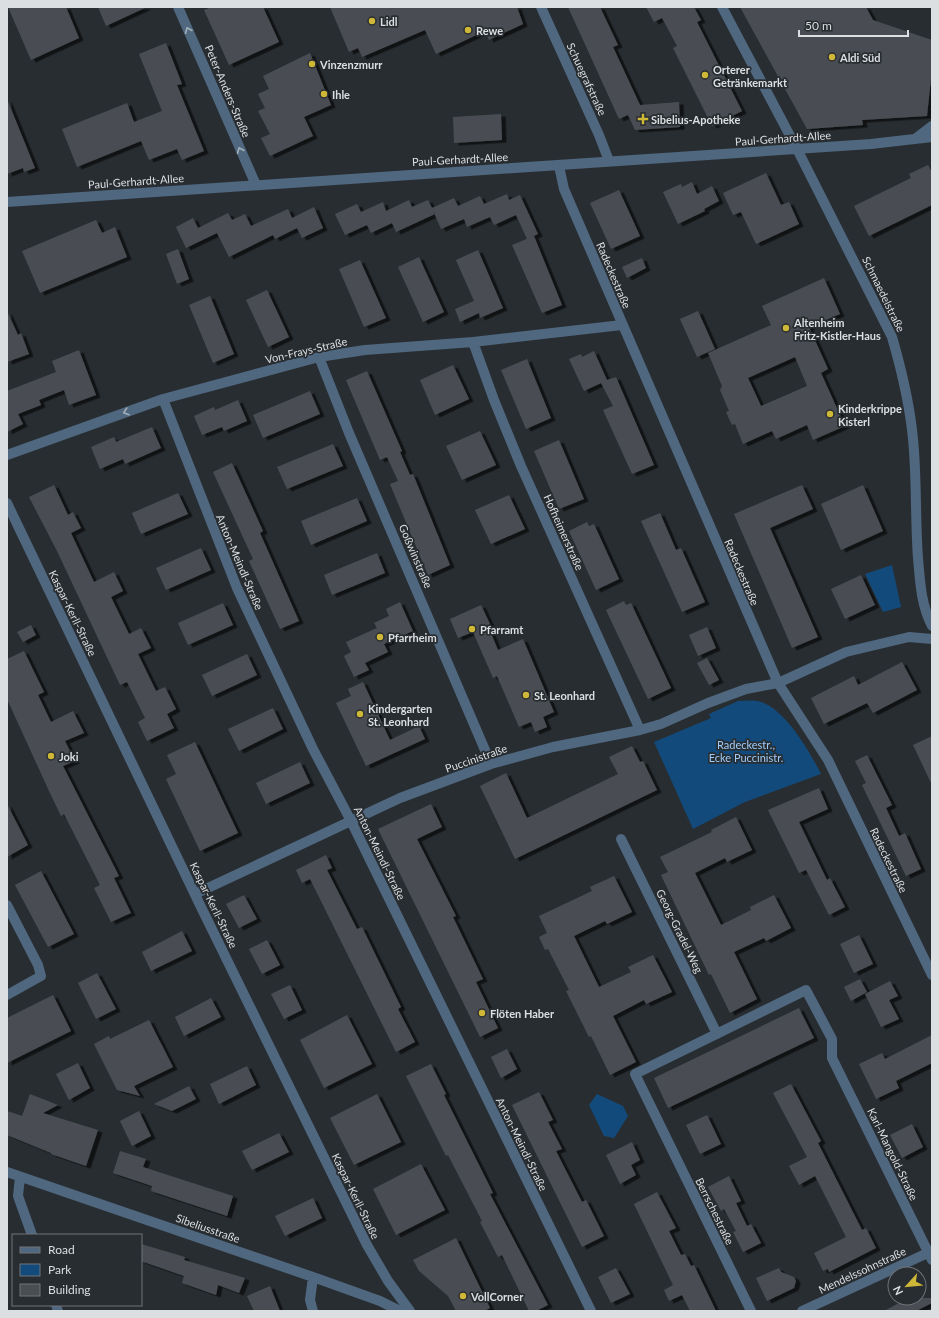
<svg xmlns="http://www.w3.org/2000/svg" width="939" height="1318" font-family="Lato,sans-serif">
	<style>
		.green { fill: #124b7b }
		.building { fill: #494e53; fill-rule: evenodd; filter: url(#shadow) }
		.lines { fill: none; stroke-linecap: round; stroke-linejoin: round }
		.minor { stroke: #4f677f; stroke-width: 10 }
		.oneway { stroke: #a4afba }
		.poi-dot { fill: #cfb837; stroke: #282d31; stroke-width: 1.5 }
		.labels { text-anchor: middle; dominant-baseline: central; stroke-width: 3.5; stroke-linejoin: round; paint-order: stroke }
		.poi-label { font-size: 11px; font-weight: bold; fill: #dcdfe2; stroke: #282d31; text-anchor: start }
		.street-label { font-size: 11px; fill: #dcdfe2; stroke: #282d31 }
		.park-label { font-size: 11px; fill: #9eccfa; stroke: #282d31 }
	</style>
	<defs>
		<filter id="shadow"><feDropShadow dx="4.5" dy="2.5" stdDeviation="0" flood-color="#0009"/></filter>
	</defs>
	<rect width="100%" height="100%" fill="#282d31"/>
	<path class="green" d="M 892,565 L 901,607 L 883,612 L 865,574 Z
		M 738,701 C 744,701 751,700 757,701 C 783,705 810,752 821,774 L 745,802 L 693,829 L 654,742 L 711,718 L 709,714 Z
		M 597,1094 L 623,1106 L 628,1116 L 614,1138 L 604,1136 L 589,1105 Z"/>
	<path class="building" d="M 8,7 L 66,7 L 79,38 L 31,60 Z
		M 98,7 L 147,7 L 106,26 Z
		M 212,7 L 263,7 L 279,42 L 229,65 L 204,10 Z
		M 330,7 L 517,7 L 523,24 L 489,40 L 485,31 L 436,54 L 425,30 L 362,57 L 358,48 L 349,52 Z
		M 568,7 L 600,7 L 618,45 L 613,47 L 640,105 L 679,102 L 680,127 L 635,130 L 628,115 L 619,119 Z
		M 646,7 L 694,7 L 701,20 L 697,22 L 742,111 L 712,126 L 673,48 L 677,46 L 662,18 L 654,22 Z
		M 740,7 L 866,7 L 873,20 L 932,40 L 932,69 L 927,116 L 862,120 L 863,125 L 807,129 Z
		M 166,43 L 182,84 L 177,85 L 204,151 L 182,160 L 177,149 L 149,160 L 141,141 L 77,167 L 62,129 L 127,103 L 134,122 L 162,111 L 139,54 Z
		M 310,53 L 331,105 L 304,117 L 313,136 L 270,156 L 261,138 L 270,134 L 258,111 L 265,108 L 258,94 L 269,89 L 263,76 Z
		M 7,99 L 35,168 L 24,172 L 23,168 L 7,174 Z
		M 501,114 L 502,140 L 454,143 L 453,117 Z
		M 928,165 L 932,172 L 932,205 L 869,236 L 854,206 L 911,178 L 909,174 Z
		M 766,173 L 781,205 L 789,202 L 799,224 L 756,244 L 741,212 L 733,215 L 723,193 Z
		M 692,182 L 697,194 L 712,186 L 719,201 L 704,209 L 705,211 L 678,224 L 663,192 L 681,184 L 682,187 Z
		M 619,190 L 640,236 L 611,249 L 590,203 Z
		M 507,194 L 509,200 L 520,195 L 538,234 L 527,239 L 516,215 L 494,225 L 490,217 L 467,227 L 464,219 L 441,229 L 432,208 L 454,198 L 458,206 L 480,196 L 484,204 Z
		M 409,200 L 412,207 L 428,200 L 435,214 L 396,232 L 392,223 L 371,233 L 367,225 L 345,235 L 335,214 L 357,204 L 361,212 L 383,202 L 386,211 Z
		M 314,207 L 323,228 L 302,238 L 297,228 L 275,239 L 273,235 L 229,257 L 217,233 L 186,248 L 176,227 L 193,218 L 198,228 L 228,213 L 232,220 L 245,214 L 251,226 L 288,209 L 292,218 Z
		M 96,220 L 102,233 L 115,227 L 127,257 L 40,293 L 22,251 Z
		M 534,236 L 562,305 L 542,313 L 512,245 Z
		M 178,249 L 189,279 L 177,284 L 166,254 Z
		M 478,250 L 503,308 L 480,318 L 479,313 L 460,322 L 455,309 L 474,301 L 456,260 Z
		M 419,257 L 444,312 L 423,322 L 398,267 Z
		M 642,258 L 646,268 L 627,278 L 622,267 Z
		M 360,260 L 386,318 L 364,327 L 339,269 Z
		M 824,278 L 840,314 L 809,327 L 828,369 L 821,373 L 845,426 L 813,440 L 807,425 L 776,439 L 772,431 L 743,444 L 735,424 L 732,425 L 726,412 L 729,411 L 720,390 L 722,386 L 708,353 L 771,325 L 762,306 ZM 795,357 L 807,386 L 761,406 L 748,378 Z
		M 267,290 L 289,337 L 268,347 L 246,300 Z
		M 210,296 L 234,354 L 213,363 L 189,305 Z
		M 7,311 L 18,335 L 21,333 L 29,354 L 7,362 Z
		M 698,311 L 715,349 L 697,357 L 680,319 Z
		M 79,350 L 96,395 L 69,405 L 64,390 L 39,400 L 41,405 L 18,414 L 23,424 L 7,432 L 7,391 L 56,372 L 52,361 Z
		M 594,351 L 607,380 L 616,377 L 654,465 L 632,474 L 603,410 L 613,406 L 601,383 L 584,391 L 569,359 L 581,354 L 582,357 Z
		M 527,359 L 551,418 L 526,429 L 501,370 Z
		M 453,365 L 469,399 L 435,415 L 420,380 Z
		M 367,371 L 402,451 L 400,452 L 410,475 L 413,474 L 450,565 L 428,575 L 390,484 L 398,481 L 387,457 L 380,460 L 346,380 Z
		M 310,391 L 320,414 L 263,438 L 253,415 Z
		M 238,400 L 247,421 L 224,431 L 222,427 L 202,435 L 194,416 L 214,407 L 215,410 Z
		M 152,427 L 161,448 L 125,464 L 123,459 L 100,469 L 91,447 L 114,437 L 116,442 Z
		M 480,431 L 496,465 L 462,480 L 446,446 Z
		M 559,440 L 584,499 L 559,509 L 534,451 Z
		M 333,444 L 343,466 L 287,489 L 277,467 Z
		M 232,463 L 263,531 L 260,533 L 299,621 L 280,629 L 249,561 L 253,559 L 213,472 Z
		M 54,485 L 68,515 L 73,512 L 81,528 L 71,533 L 94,582 L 114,572 L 123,591 L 111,597 L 129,634 L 141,628 L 151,648 L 138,654 L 156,691 L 165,687 L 176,709 L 167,714 L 174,728 L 147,741 L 138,722 L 145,718 L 127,682 L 120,685 L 57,551 L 29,497 Z
		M 802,485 L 813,509 L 770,528 L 818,637 L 792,648 L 734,514 Z
		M 863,485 L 883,531 L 841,550 L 821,504 Z
		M 178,493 L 188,514 L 141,534 L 132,513 Z
		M 509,495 L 525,529 L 491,544 L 475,510 Z
		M 357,498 L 367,521 L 311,545 L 301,521 Z
		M 660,513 L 676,550 L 681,548 L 705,602 L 682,612 L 641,521 Z
		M 587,522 L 589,526 L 594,524 L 619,579 L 596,590 L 569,531 Z
		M 201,548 L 211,570 L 166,590 L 156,568 Z
		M 377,553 L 385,573 L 332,595 L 324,575 Z
		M 861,575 L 875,605 L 845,619 L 831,589 Z
		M 624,601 L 626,605 L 631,603 L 671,688 L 648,699 L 606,610 Z
		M 400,602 L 413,631 L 384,644 L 388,652 L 365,663 L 369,670 L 354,677 L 344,656 L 351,652 L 346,642 L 377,628 L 374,623 L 389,616 L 386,609 Z
		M 223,603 L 233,625 L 188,645 L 178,623 Z
		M 481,605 L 490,624 L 488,626 L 498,650 L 523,639 L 554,712 L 543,717 L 547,727 L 535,732 L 531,722 L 519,727 L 497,676 L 493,678 L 473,632 L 458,638 L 450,619 Z
		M 31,625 L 36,635 L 23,642 L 17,632 Z
		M 707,627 L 716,648 L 698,656 L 689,635 Z
		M 24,651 L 44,692 L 38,695 L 51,722 L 73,711 L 84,733 L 65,741 L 75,761 L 63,766 L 119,876 L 114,878 L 131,913 L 111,922 L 94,888 L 100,885 L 64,814 L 61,816 L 49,791 L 7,699 L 7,659 Z
		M 247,654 L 257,675 L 212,696 L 202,675 Z
		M 707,658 L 719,680 L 709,685 L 697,663 Z
		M 902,662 L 917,690 L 873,713 L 867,703 L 824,724 L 811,698 L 854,676 L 858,685 Z
		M 363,682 L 390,740 L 419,726 L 425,739 L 366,766 L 336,703 L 351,696 L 348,689 Z
		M 273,708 L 283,729 L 239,751 L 228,729 Z
		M 932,736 L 932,785 L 913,745 Z
		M 195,742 L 238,833 L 200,851 L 166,779 L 176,774 L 167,755 Z
		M 632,746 L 640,762 L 643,761 L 657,790 L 515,859 L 480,786 L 506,773 L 527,818 L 618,774 L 609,757 Z
		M 867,755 L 892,805 L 886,808 L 899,836 L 905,833 L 921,869 L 906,876 L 862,785 L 866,783 L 855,761 Z
		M 300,762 L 310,783 L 266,804 L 256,783 Z
		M 819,788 L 828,809 L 799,822 L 827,880 L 830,878 L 845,907 L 829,915 L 806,870 L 799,873 L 768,810 Z
		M 7,804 L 28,845 L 7,857 Z
		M 431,804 L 442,827 L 417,839 L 456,916 L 453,917 L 483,979 L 476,982 L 498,1028 L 480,1037 L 378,829 Z
		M 736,817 L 752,850 L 727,862 L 725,858 L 695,873 L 721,925 L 751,910 L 750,907 L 774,895 L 791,928 L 766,941 L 764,938 L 734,952 L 757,999 L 730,1013 L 711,974 L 709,975 L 661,875 L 668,872 L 660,857 L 712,832 L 711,830 Z
		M 326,855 L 332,868 L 327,870 L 357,929 L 362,927 L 401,1007 L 398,1009 L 415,1042 L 396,1052 L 310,879 L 302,883 L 296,870 Z
		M 41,871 L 74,934 L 48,947 L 15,885 Z
		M 614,876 L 632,912 L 607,924 L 605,921 L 574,936 L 599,987 L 631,972 L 628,967 L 653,955 L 672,992 L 646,1004 L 644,1000 L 613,1016 L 636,1062 L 610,1075 L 591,1036 L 589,1037 L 566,991 L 569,990 L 548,949 L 545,950 L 539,937 L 547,933 L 539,916 L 592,891 L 590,887 Z
		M 244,895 L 257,919 L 239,928 L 226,904 Z
		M 182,931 L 192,951 L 151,971 L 142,952 Z
		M 859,935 L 873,964 L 854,973 L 840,944 Z
		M 267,940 L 280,965 L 262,974 L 249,949 Z
		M 97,973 L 116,1009 L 96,1019 L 78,983 Z
		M 860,979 L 867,992 L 851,1001 L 844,987 Z
		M 890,981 L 898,996 L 889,1000 L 899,1019 L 881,1027 L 865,994 Z
		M 290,985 L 302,1010 L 284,1019 L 271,994 Z
		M 53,995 L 71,1031 L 7,1063 L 7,1018 Z
		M 211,998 L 221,1017 L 184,1036 L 175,1017 Z
		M 799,1008 L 814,1038 L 668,1108 L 654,1078 Z
		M 347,1015 L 372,1064 L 324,1088 L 300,1040 Z
		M 149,1020 L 173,1067 L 134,1086 L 140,1096 L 117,1090 L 94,1044 L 109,1036 L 110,1039 Z
		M 932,1035 L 932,1063 L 896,1081 L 899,1088 L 876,1099 L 859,1064 L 882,1053 L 885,1059 Z
		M 507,1049 L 517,1069 L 501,1078 L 491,1057 Z
		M 78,1063 L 90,1088 L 69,1100 L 56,1074 Z
		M 431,1064 L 446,1094 L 444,1095 L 493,1193 L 490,1194 L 548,1305 L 536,1311 L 529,1311 L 502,1255 L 498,1257 L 480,1222 L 482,1221 L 448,1155 L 446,1156 L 406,1076 Z
		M 247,1066 L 256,1085 L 219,1104 L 210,1084 Z
		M 791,1084 L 821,1141 L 818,1143 L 862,1230 L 866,1228 L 876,1248 L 829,1272 L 828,1269 L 823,1271 L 814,1253 L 846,1237 L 815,1176 L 799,1185 L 789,1166 L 807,1157 L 773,1093 Z
		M 189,1086 L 196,1099 L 172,1111 L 154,1104 Z
		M 539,1092 L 553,1120 L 548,1122 L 562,1149 L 556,1151 L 582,1202 L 586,1200 L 604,1236 L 582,1247 L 512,1105 Z
		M 30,1094 L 58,1105 L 43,1113 L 98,1130 L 86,1166 L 51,1154 L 51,1153 L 7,1135 L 7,1111 L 22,1116 Z
		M 377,1094 L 401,1142 L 354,1165 L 330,1118 Z
		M 139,1111 L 151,1136 L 132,1146 L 120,1121 Z
		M 707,1115 L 721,1144 L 700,1154 L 686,1125 Z
		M 912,1124 L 923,1147 L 902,1158 L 890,1135 Z
		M 279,1133 L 289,1152 L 252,1170 L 242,1151 Z
		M 632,1142 L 640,1160 L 631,1165 L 636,1175 L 620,1184 L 606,1155 Z
		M 120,1151 L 146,1159 L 143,1167 L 233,1196 L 227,1216 L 151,1191 L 152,1186 L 113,1173 Z
		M 421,1164 L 445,1210 L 396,1235 L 373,1189 Z
		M 729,1176 L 741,1201 L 736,1203 L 747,1226 L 751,1224 L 761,1243 L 743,1252 L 733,1232 L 736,1231 L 724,1209 L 721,1211 L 708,1187 Z
		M 657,1192 L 676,1228 L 669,1231 L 681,1255 L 685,1254 L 691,1266 L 694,1265 L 716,1311 L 690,1311 L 682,1295 L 669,1301 L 664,1290 L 673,1285 L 634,1204 Z
		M 313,1198 L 322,1218 L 285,1236 L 275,1216 Z
		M 456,1238 L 490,1308 L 484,1311 L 456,1311 L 448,1296 L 419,1271 L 413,1260 Z
		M 141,1244 L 185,1257 L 184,1260 L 245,1278 L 239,1293 L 218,1285 L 216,1295 L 182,1283 L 184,1276 L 141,1261 Z
		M 616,1268 L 630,1294 L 611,1303 L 598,1277 Z
		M 779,1268 L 781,1272 L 794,1277 L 796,1281 L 794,1288 L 767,1301 L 756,1278 Z
		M 270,1286 L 280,1311 L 254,1311 L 247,1296 Z
		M 901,1298 L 932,1298 L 932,1303 L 916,1311 L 884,1311 L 903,1301 Z"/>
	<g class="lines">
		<path class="minor" d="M 178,7 L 256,185
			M 541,7 L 599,135 L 609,161
			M 722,7 L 797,149 L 892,337 C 901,368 910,407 913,439 C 917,478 915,518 918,558 C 920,581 921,605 932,626
			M 915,139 L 932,126
			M 559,166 L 564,189 L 778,683 L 828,760 L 932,975
			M 7,202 L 871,144 L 932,137
			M 473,342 L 494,400 L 521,466 L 640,730
			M 319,357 L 349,433 L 491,764
			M 163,399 L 237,588 L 313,749 L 351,821 L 591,1311
			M 7,455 L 163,399 L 319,357 L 365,350 L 473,342 L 622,325
			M 7,503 L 201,907 L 367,1245 L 388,1281 L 410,1311
			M 621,839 L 717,1034
			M 195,894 L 400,798 L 491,764 L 553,747 L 640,730 L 661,724 L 708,703 L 746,689 L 778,683 L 846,652 L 909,637 L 932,639
			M 7,905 L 38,965 L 41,976 L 7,995
			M 7,1172 L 313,1277 L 380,1301 L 400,1311
			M 20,1177 L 18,1196 L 32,1235
			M 56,1305 L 58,1311
			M 313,1311 L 310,1300 L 313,1277
			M 751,1311 L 635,1074 L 806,990 L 832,1039 L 832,1058 L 932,1260
			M 802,1311 L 932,1251"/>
	</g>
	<defs><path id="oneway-chevron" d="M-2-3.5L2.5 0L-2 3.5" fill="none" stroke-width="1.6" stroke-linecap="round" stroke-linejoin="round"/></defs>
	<g class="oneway">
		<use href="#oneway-chevron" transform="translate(188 30) rotate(-113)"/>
		<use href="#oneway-chevron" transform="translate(240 150) rotate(-113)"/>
		<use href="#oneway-chevron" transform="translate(126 412) rotate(161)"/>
	</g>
	<g class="poi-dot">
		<circle cx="372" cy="21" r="4"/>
		<circle cx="468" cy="30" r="4"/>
		<circle cx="832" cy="57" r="4"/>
		<circle cx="312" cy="64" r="4"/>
		<circle cx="705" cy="75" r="4"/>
		<circle cx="324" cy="94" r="4"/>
		<path d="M641 113h4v4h4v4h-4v4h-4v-4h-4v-4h4z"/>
		<circle cx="786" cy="328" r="4"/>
		<circle cx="830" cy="414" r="4"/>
		<circle cx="472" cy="629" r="4"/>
		<circle cx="380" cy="637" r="4"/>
		<circle cx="526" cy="695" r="4"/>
		<circle cx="360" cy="714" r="4"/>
		<circle cx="51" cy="756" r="4"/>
		<circle cx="482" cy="1013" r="4"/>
		<circle cx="463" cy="1296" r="4"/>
	</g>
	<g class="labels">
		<g class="poi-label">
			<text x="380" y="21">Lidl</text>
			<text x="476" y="30">Rewe</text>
			<text x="840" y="57">Aldi Süd</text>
			<text x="320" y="64">Vinzenzmurr</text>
			<text x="713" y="69">Orterer<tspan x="713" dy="13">Getränkemarkt</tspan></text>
			<text x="332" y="94">Ihle</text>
			<text x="651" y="119">Sibelius-Apotheke</text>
			<text x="794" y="322">Altenheim<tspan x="794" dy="13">Fritz-Kistler-Haus</tspan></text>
			<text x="838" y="408">Kinderkrippe<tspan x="838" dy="13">Kisterl</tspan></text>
			<text x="480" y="629">Pfarramt</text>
			<text x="388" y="637">Pfarrheim</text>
			<text x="534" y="695">St. Leonhard</text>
			<text x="368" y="708">Kindergarten<tspan x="368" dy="13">St. Leonhard</tspan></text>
			<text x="59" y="756">Joki</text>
			<text x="490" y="1013">Flöten Haber</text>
			<text x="471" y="1296">VollCorner</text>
		</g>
		<g class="street-label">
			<text transform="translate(587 79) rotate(65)">Schuegrafstraße</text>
			<text transform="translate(228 91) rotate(67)">Peter-Anders-Straße</text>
			<text transform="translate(783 138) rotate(-4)">Paul-Gerhardt-Allee</text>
			<text transform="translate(460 159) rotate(-3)">Paul-Gerhardt-Allee</text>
			<text transform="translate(136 181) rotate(-4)">Paul-Gerhardt-Allee</text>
			<text transform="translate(614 275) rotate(67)">Radeckestraße</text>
			<text transform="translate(884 294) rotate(64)">Schmaedelstraße</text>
			<text transform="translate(306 350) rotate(-13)">Von-Frays-Straße</text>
			<text transform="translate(564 532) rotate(66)">Hofheimerstraße</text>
			<text transform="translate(416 556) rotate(67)">Goßwinstraße</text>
			<text transform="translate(240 562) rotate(67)">Anton-Meindl-Straße</text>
			<text transform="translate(742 572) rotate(67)">Radeckestraße</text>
			<text transform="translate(73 613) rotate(64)">Kaspar-Kerll-Straße</text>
			<text transform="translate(476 758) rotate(-19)">Puccinistraße</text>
			<text transform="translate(380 853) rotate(64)">Anton-Meindl-Straße</text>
			<text transform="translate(889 860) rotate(64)">Radeckestraße</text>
			<text transform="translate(214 905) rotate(64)">Kaspar-Kerll-Straße</text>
			<text transform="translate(680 931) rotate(64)">Georg-Gradel-Weg</text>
			<text transform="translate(522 1144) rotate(64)">Anton-Meindl-Straße</text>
			<text transform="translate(893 1154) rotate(64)">Karl-Mangold-Straße</text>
			<text transform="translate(356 1196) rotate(64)">Kaspar-Kerll-Straße</text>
			<text transform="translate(715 1211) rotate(64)">Berrschestraße</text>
			<text transform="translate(208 1228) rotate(19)">Sibeliusstraße</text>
			<text transform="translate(862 1270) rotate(-25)">Mendelssohnstraße</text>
		</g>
		<g class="park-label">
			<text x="746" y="744">Radeckestr.,<tspan x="746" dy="13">Ecke Puccinistr.</tspan></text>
		</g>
	</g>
	<rect width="939" height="1318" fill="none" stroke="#dcdfe2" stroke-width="16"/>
	<rect x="12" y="1234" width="130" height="72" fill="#282d31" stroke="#707478"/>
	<rect x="20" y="1247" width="20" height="6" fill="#4f677f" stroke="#707478"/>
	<text x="48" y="1254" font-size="12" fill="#dcdfe2">Road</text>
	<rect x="20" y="1264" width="20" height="12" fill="#124b7b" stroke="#707478"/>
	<text x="48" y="1274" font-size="12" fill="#dcdfe2">Park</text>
	<rect x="20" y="1284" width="20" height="12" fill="#494e53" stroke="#707478"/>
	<text x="48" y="1294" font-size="12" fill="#dcdfe2">Building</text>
	<g transform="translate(907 1286) rotate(243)"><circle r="19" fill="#282d31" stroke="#707478"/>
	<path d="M0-3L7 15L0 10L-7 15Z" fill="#cfb837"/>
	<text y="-6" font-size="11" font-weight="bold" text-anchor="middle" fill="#dcdfe2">N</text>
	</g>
	<path d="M799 30v6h109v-6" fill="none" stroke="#dcdfe2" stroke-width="2"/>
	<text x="805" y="30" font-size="12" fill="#dcdfe2" stroke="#282d31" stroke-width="3" paint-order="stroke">50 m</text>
</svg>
